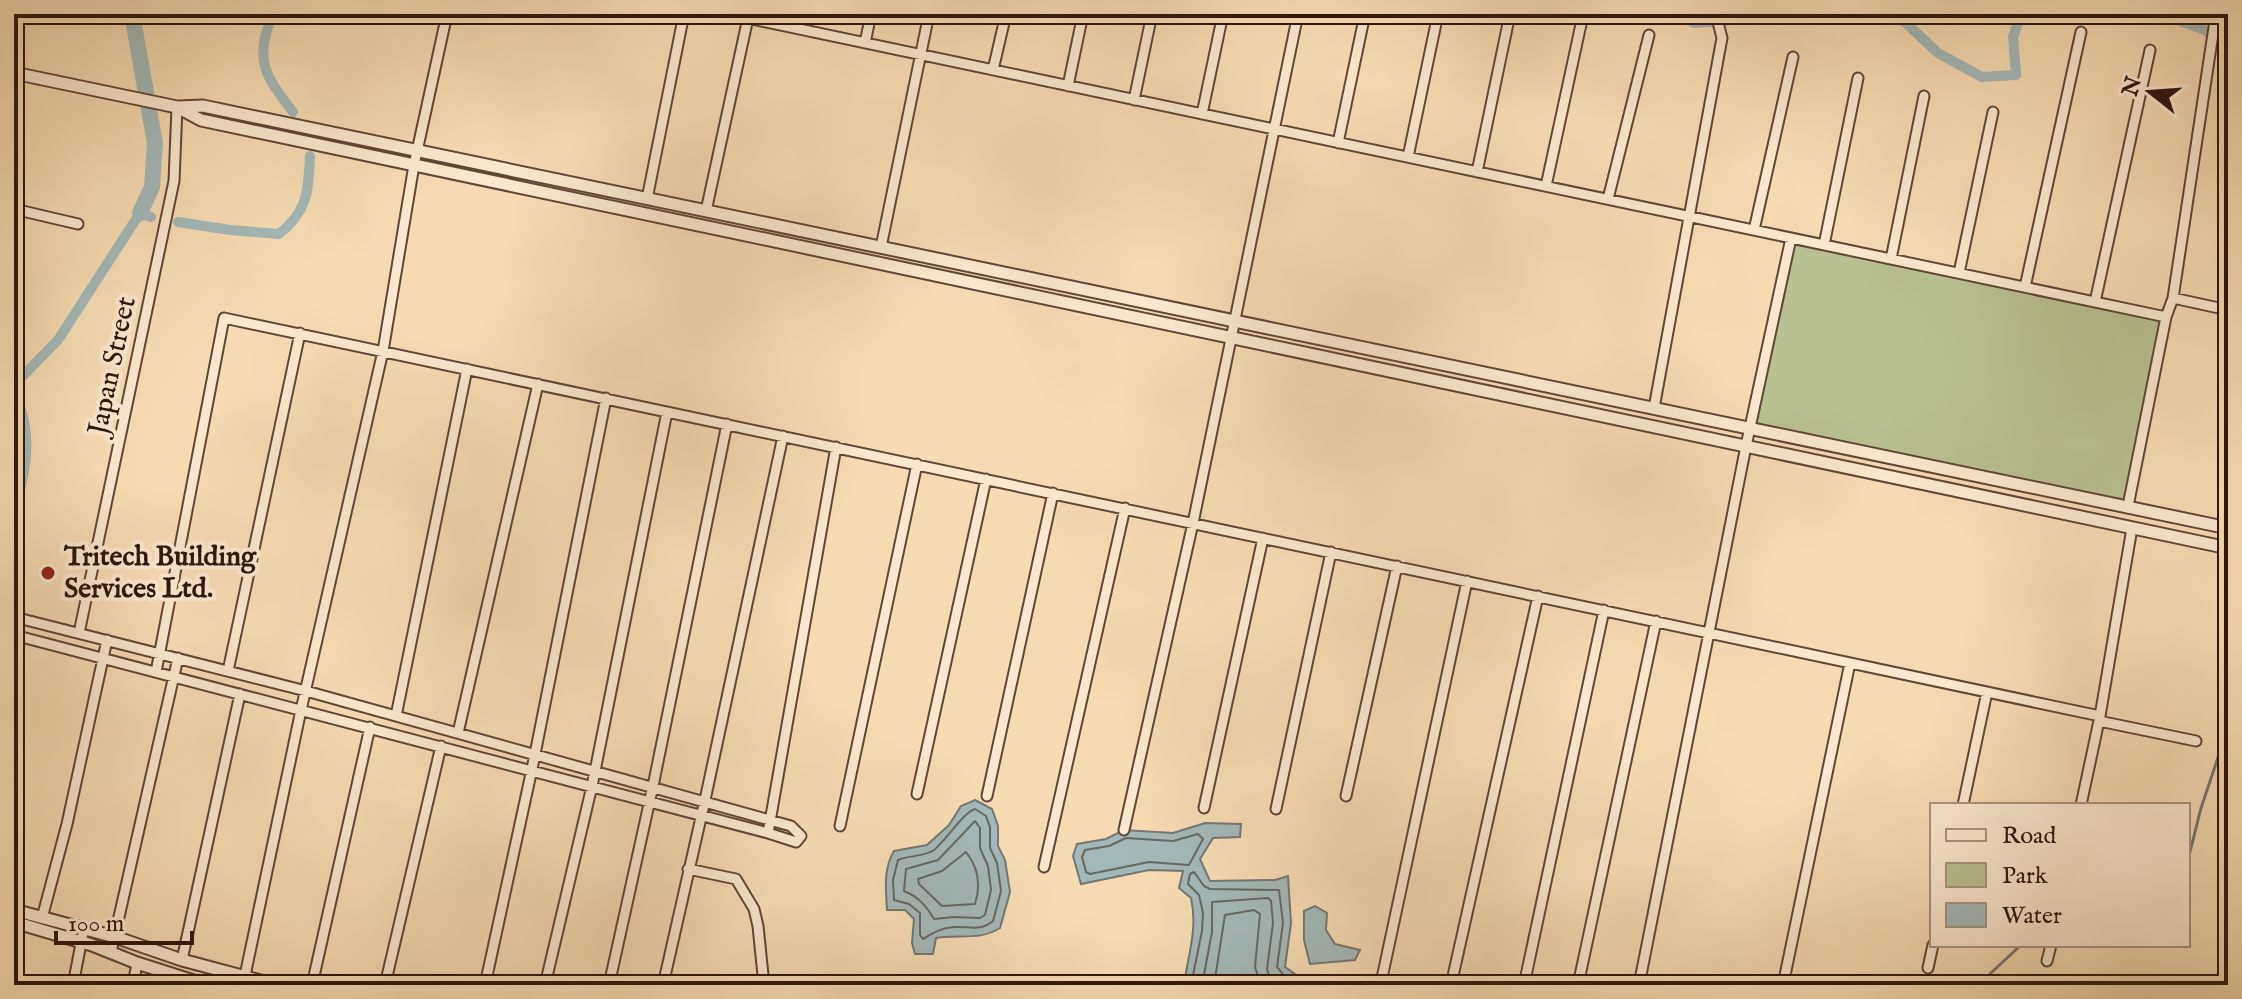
<svg xmlns="http://www.w3.org/2000/svg" width="2242" height="999" font-family="'IM FELL English',serif">
	<style>
		.green { fill: #b8c18f; stroke: #726c4e; stroke-width: 2 }
		.water { fill: #a3b8b8; stroke: #747774; stroke-width: 2 }
		.lines { fill: none; stroke-linecap: round; stroke-linejoin: round }
		.shore { stroke: #686762; stroke-width: 2 }
		.stream { stroke: #747774; stroke-width: 3 }
		.canal { stroke: #a3b8b8; stroke-width: 10 }
		.river { stroke: #a3b8b8; stroke-width: 16 }
		.minor-casing { stroke: #5f4736; stroke-width: 13 }
		.tertiary-casing { stroke: #5f4736; stroke-width: 15 }
		.minor { stroke: #f9e8cd; stroke-width: 9 }
		.tertiary { stroke: #f9e8cd; stroke-width: 11 }
		.poi-dot { fill: #8f2418; stroke: #f9e8cd; stroke-width: 3 }
		.labels { text-anchor: middle; dominant-baseline: central; stroke-width: 8; stroke-linejoin: round; paint-order: stroke }
		.street-label { font-size: 28px; fill: #2d160d; stroke: #f9e8cd }
		.poi-label { font-size: 28px; font-weight: bold; fill: #2d160d; stroke: #f9e8cd; text-anchor: start }
	</style>
	<rect width="100%" height="100%" fill="#f6dbb2"/>
	<filter id="stains"><feTurbulence type="fractalNoise" baseFrequency=".0025" numOctaves="4"/><feColorMatrix values="0 0 0 0 .2 0 0 0 0 .09 0 0 0 0 .02 0 0 0 .5 -.17"/></filter>
	<radialGradient id="worn" r=".72"><stop offset=".6" stop-color="#630" stop-opacity="0"/><stop offset="1" stop-color="#630" stop-opacity=".3"/></radialGradient>
	<path class="green" d="M 1791,238 L 2166,317 L 2128,506 L 1751,428 Z"/>
	<path class="water" d="M 975,800 L 992,809 L 998,826 L 998,846 L 1005,860 L 1010,892 L 1000,928 C 979,941 960,934 936,938 L 933,954 L 915,954 L 912,943 L 914,919 L 905,910 L 887,910 C 886,890 883,869 894,851 L 927,845 L 949,825 L 961,806 Z
		M 1205,823 L 1241,824 L 1240,837 L 1213,838 L 1200,859 L 1210,881 L 1275,880 L 1288,876 L 1291,923 L 1285,967 L 1298,976 L 1300,985 L 1184,985 C 1188,955 1198,929 1191,898 L 1179,888 L 1183,871 L 1149,870 L 1081,884 L 1073,856 L 1077,844 L 1106,839 L 1124,830 L 1173,833 Z
		M 1315,906 L 1327,913 L 1326,930 L 1335,944 L 1360,950 L 1355,960 L 1310,964 L 1304,940 L 1304,911 Z"/>
	<g class="lines">
		<path class="shore" d="M 975,809 L 986,816 L 990,827 L 990,848 L 997,863 L 1001,891 L 993,921 C 980,932 969,926 954,927 C 940,928 933,933 923,939 L 920,935 L 920,913 L 909,904 L 894,900 L 893,880 L 898,860 C 909,855 924,857 934,850 C 947,839 963,813 975,809 Z
			M 975,821 L 980,828 L 980,848 L 988,866 L 991,890 L 985,915 L 980,918 L 954,917 L 934,919 C 926,906 919,897 904,891 L 906,869 L 938,860 Z
			M 1198,834 L 1203,839 L 1189,865 L 1149,862 L 1090,874 L 1086,872 L 1082,857 L 1085,850 L 1109,846 L 1126,838 L 1173,841 Z
			M 966,852 C 978,867 981,885 975,904 L 942,906 L 919,884 L 918,879 L 942,871 Z
			M 1191,985 L 1202,931 L 1203,913 L 1199,895 L 1188,884 L 1190,874 L 1194,872 L 1204,886 L 1210,889 L 1279,890 L 1283,923 L 1277,967 L 1292,985
			M 1202,985 L 1212,932 L 1212,902 L 1268,898 L 1271,901 L 1273,923 L 1267,969 L 1270,978 L 1279,985
			M 1214,985 L 1225,915 L 1254,910 L 1260,914 L 1255,967 L 1261,985"/>
		<path class="stream" d="M 2188,860 L 2201,808 L 2228,728
			M 1978,985 L 2021,945"/>
		<path class="canal" d="M 273,14 C 253,59 265,76 293,112
			M 1678,14 L 1694,23 L 1772,17 L 1783,14
			M 1891,14 L 1906,23 L 1938,53 L 1982,77 L 2016,75 L 2013,37 L 2021,14
			M 2161,14 L 2205,30 L 2228,48
			M 178,222 L 230,230 L 279,234 C 308,211 308,192 310,156
			M 14,385 L 58,340 L 140,213 L 151,217
			M 14,393 C 33,429 28,470 14,508"/>
		<path class="river" d="M 132,14 L 155,143 L 152,187 L 140,213"/>
		<defs>
			<path id="minor" d="M 728,14 L 2166,317
				M 865,43 L 871,14
				M 993,70 L 1006,14
				M 1068,86 L 1083,14
				M 1134,100 L 1152,14
				M 1202,114 L 1223,14
				M 1338,143 L 1365,14
				M 1408,157 L 1438,14
				M 1477,172 L 1510,14
				M 1546,186 L 1583,15
				M 647,199 L 684,14
				M 1608,199 L 1649,35
				M 14,209 L 78,224
				M 706,211 L 748,18
				M 1754,230 L 1793,57
				M 1824,245 L 1858,78
				M 881,247 L 929,14
				M 1891,259 L 1924,96
				M 1959,273 L 1993,112
				M 2025,287 L 2081,32
				M 2173,298 L 2228,310
				M 2095,302 L 2150,50
				M 1654,408 L 1722,38 L 1716,14
				M 2128,506 L 2166,317 L 2173,298 L 2216,14
				M 14,617 L 306,691 L 791,826 L 801,836 L 796,842 L 768,833 L 14,635
				M 79,633 L 174,181 L 177,107
				M 228,671 L 300,333
				M 156,672 L 224,318 L 2100,716 L 2132,528
				M 396,716 L 467,369
				M 2099,721 L 2196,741
				M 458,733 L 538,384
				M 917,794 L 986,479
				M 987,796 L 1053,493
				M 1346,796 L 1397,566
				M 1963,805 L 1987,692
				M 2081,805 L 2100,716
				M 1204,808 L 1263,538
				M 1276,809 L 1331,552
				M 840,826 L 917,464
				M 1124,830 L 1193,523 L 1298,14
				M 768,833 L 836,447
				M 1044,867 L 1125,508
				M 688,869 L 736,879 L 754,909 L 758,926 L 764,985
				M 42,918 L 67,824 L 107,640
				M 111,952 L 178,658
				M 182,960 L 240,694
				M 2047,961 L 2051,945
				M 1928,968 L 1933,945
				M 1382,978 L 1467,581
				M 73,985 L 84,928
				M 133,985 L 137,963
				M 243,985 L 301,710 L 383,351 L 414,165 L 447,14
				M 312,985 L 370,727
				M 385,985 L 441,746
				M 485,985 L 532,769 L 606,398
				M 545,985 L 592,786 L 667,412
				M 609,985 L 653,786 L 727,424
				M 663,985 L 705,800 L 783,436
				M 1451,985 L 1538,596
				M 1524,985 L 1604,610
				M 1578,985 L 1656,621
				M 1639,985 L 1746,446 L 1791,238
				M 1783,985 L 1850,663"/>
			<path id="tertiary" d="M 14,73 L 177,107 L 201,120 L 2228,548
				M 177,107 L 203,106 L 2228,528
				M 14,910 L 115,937 L 182,960 L 276,985
				M 14,922 L 92,945 L 137,963 L 206,985"/>
		</defs>
		<use href="#minor" class="minor-casing"/>
		<use href="#tertiary" class="tertiary-casing"/>
		<use href="#minor" class="minor"/>
		<use href="#tertiary" class="tertiary"/>
	</g>
	<circle class="poi-dot" cx="48" cy="573" r="8"/>
	<g class="labels">
		<g class="street-label">
			<text transform="translate(113 366) rotate(-78)">Japan Street</text>
		</g>
		<g class="poi-label">
			<text x="64" y="557">Tritech Building<tspan x="64" dy="32">Services Ltd.</tspan></text>
		</g>
	</g>
	<rect width="2242" height="999" fill="none" stroke="#f6dbb2" stroke-width="48"/>
	<rect x="16" y="16" width="2210" height="967" fill="none" stroke="#2d160d" stroke-width="4"/>
	<rect x="24" y="24" width="2194" height="951" fill="none" stroke="#2d160d" stroke-width="2"/>
	<rect x="1930" y="803" width="260" height="144" fill="#f9e8cd" stroke="#a79480" stroke-width="2"/>
	<rect x="1946" y="829" width="40" height="12" fill="#f9e8cd" stroke="#a79480" stroke-width="2"/>
	<text x="2002" y="843" font-size="24" fill="#2d160d">Road</text>
	<rect x="1946" y="863" width="40" height="24" fill="#b8c18f" stroke="#a79480" stroke-width="2"/>
	<text x="2002" y="883" font-size="24" fill="#2d160d">Park</text>
	<rect x="1946" y="903" width="40" height="24" fill="#a3b8b8" stroke="#a79480" stroke-width="2"/>
	<text x="2002" y="923" font-size="24" fill="#2d160d">Water</text>
	<g transform="translate(2150 92) rotate(287)" stroke="#f9e8cd" stroke-width="6" paint-order="stroke">
	<path d="M0-6L14 30L0 20L-14 30Z" fill="#2d160d"/>
	<text y="-12" font-size="22" font-weight="bold" text-anchor="middle" fill="#2d160d">N</text>
	</g>
	<path d="M56 931v12h136v-12" fill="none" stroke="#2d160d" stroke-width="4"/>
	<text x="68" y="931" font-size="24" fill="#2d160d" stroke="#f9e8cd" stroke-width="6" paint-order="stroke">100 m</text>
	<rect width="100%" height="100%" filter="url(#stains)"/>
	<rect width="100%" height="100%" fill="url(#worn)"/>
</svg>
